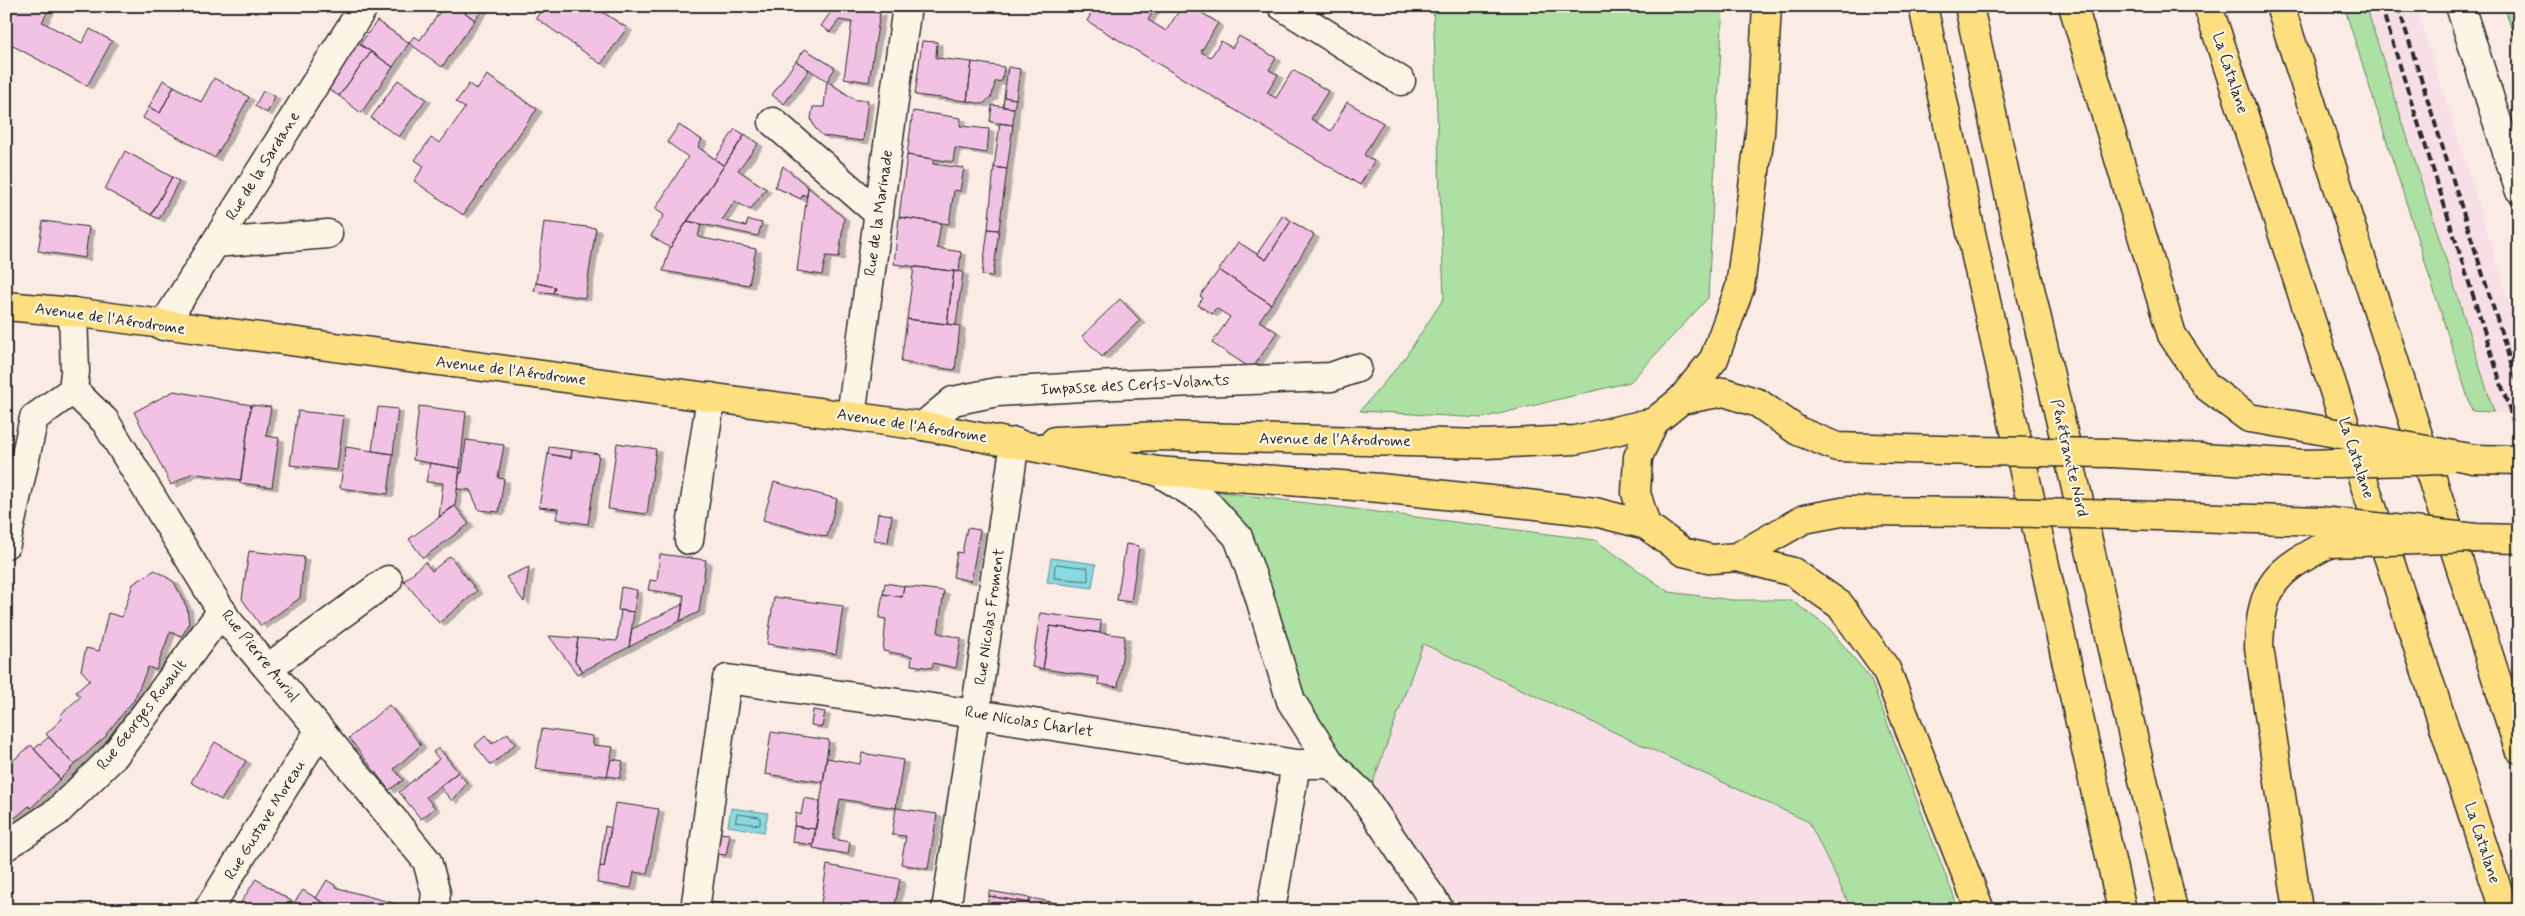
<svg xmlns="http://www.w3.org/2000/svg" width="2525" height="916" font-family="Mynerve,sans-serif">
	<style>
		.built { fill: #f8dfe5 }
		.green { fill: #ace1a3; stroke: #6c8667 }
		.water { fill: #88d9e0; stroke: #639398 }
		.lines { fill: none; stroke-linecap: round; stroke-linejoin: round }
		.shore { stroke: #507173; stroke-width: 1 }
		.building { fill: #f2c2e4; stroke: #2b2b2b; filter: url(#shadow) }
		.minor-casing { stroke: #2b2b2b; stroke-width: 31 }
		.major-casing { stroke: #2b2b2b; stroke-width: 31 }
		.highway-casing { stroke: #2b2b2b; stroke-width: 31 }
		.minor { stroke: #fcf5e5; stroke-width: 28 }
		.major { stroke: #fedf80; stroke-width: 28 }
		.highway { stroke: #fedf80; stroke-width: 28 }
		.rail { stroke: #2b2b2b; stroke-width: 4; stroke-dasharray: 8 4; stroke-linecap: butt }
		.major-bridge-casing { stroke: #2b2b2b; stroke-width: 31; stroke-linecap: butt }
		.highway-bridge-casing { stroke: #2b2b2b; stroke-width: 31; stroke-linecap: butt }
		.major-bridge { stroke: #fedf80; stroke-width: 28 }
		.highway-bridge { stroke: #fedf80; stroke-width: 28 }
		.labels { text-anchor: middle; dominant-baseline: central; stroke-width: 4.5; stroke-linejoin: round; paint-order: stroke }
		.street-label { font-size: 16px; fill: #2b2b2b; stroke: #fcf5e5 }
	</style>
	<defs>
		<filter id="shadow"><feDropShadow dx="5.5" dy="3" stdDeviation="0" flood-color="#0004"/></filter>
	</defs>
	<rect width="100%" height="100%" fill="#faebe5"/>
	<filter id="ink" filterUnits="userSpaceOnUse"><feTurbulence type="fractalNoise" baseFrequency=".02" numOctaves="2"/><feDisplacementMap in="SourceGraphic" scale="10" xChannelSelector="R" yChannelSelector="G"/><feConvolveMatrix kernelMatrix="1 2 1 2 8 2 1 2 1" color-interpolation-filters="sRGB"/></filter>
	<g filter="url(#ink)">
		<path class="built" d="M 2366,6 L 2416,6 L 2519,333 L 2519,414 L 2494,412 Z
			M 1423,644 L 1809,822 L 1852,910 L 1456,910 L 1372,785 Z"/>
		<path class="green" d="M 1433,6 L 1723,6 L 1708,298 L 1630,382 L 1482,418 L 1360,411 L 1404,359 L 1444,298 Z
			M 2344,6 L 2366,6 L 2494,412 L 2472,411 Z
			M 2504,6 L 2519,6 L 2519,53 Z
			M 1213,491 L 1595,540 L 1669,592 L 1732,600 L 1791,600 L 1829,628 L 1870,678 L 1959,910 L 1852,910 L 1809,822 L 1423,644 L 1372,785 L 1341,755 L 1303,696 L 1271,588 L 1250,529 Z"/>
		<path class="water" d="M 1051,558 L 1096,564 L 1092,588 L 1047,582 Z
			M 731,808 L 768,813 L 764,832 L 728,826 Z"/>
		<g class="lines">
			<path class="shore" d="M 1057,564 L 1088,568 L 1088,581 L 1054,578 L 1055,566 Z
				M 737,814 L 760,817 L 760,825 L 736,822 Z"/>
		</g>
		<path class="building" d="M 6,6 L 51,6 L 42,22 L 82,43 L 90,29 L 112,41 L 87,86 L 6,42 Z
			M 444,6 L 456,6 L 475,20 L 442,67 L 409,43 L 414,36 L 420,40 Z
			M 456,6 L 485,6 L 475,20 Z
			M 544,6 L 593,6 L 627,28 L 601,64 L 536,18 Z
			M 835,6 L 880,13 L 869,82 L 844,78 L 852,22 L 839,20 L 830,32 L 821,26 Z
			M 1095,6 L 1156,6 L 1148,20 L 1166,31 L 1182,6 L 1191,6 L 1218,23 L 1201,52 L 1211,57 L 1221,41 L 1232,48 L 1239,36 L 1276,58 L 1269,70 L 1278,75 L 1267,93 L 1276,98 L 1293,70 L 1328,91 L 1311,119 L 1331,131 L 1347,102 L 1383,123 L 1364,155 L 1374,161 L 1360,185 L 1087,21 Z
			M 377,21 L 409,43 L 393,67 L 360,44 Z
			M 354,41 L 371,52 L 339,96 L 326,88 Z
			M 922,41 L 937,42 L 936,58 L 972,62 L 967,101 L 915,95 Z
			M 805,49 L 835,68 L 827,81 L 796,61 Z
			M 371,52 L 393,67 L 361,113 L 339,96 Z
			M 796,61 L 809,70 L 784,104 L 772,95 Z
			M 972,62 L 1004,67 L 1002,81 L 995,82 L 992,96 L 983,104 L 967,101 Z
			M 1008,67 L 1020,69 L 1016,99 L 1004,97 Z
			M 487,75 L 537,109 L 463,215 L 414,181 L 424,166 L 415,160 L 431,138 L 440,143 L 465,108 L 456,102 L 469,84 L 477,90 Z
			M 214,78 L 249,97 L 215,158 L 143,118 L 149,107 L 160,113 L 174,86 L 201,102 Z
			M 163,80 L 174,86 L 160,113 L 149,107 Z
			M 398,80 L 426,99 L 399,137 L 371,118 Z
			M 827,81 L 855,100 L 868,100 L 863,141 L 823,136 L 815,128 L 811,119 L 813,107 L 824,107 Z
			M 263,91 L 275,96 L 267,113 L 255,106 Z
			M 1004,97 L 1016,99 L 1014,108 L 1003,107 Z
			M 992,105 L 1014,108 L 1013,125 L 990,122 Z
			M 913,111 L 961,118 L 960,126 L 989,129 L 987,153 L 955,148 L 953,162 L 907,155 Z
			M 1000,123 L 1013,125 L 1007,169 L 994,167 Z
			M 679,125 L 702,140 L 698,147 L 724,166 L 670,248 L 651,236 L 664,215 L 655,209 L 688,157 L 667,142 Z
			M 735,129 L 745,135 L 724,166 L 715,159 Z
			M 745,134 L 758,144 L 738,170 L 766,189 L 750,210 L 735,201 L 722,220 L 746,226 L 748,220 L 762,223 L 758,236 L 687,221 Z
			M 125,151 L 172,177 L 151,215 L 105,189 Z
			M 907,155 L 933,159 L 933,164 L 964,168 L 960,191 L 954,190 L 949,224 L 899,217 Z
			M 783,166 L 808,187 L 807,197 L 803,194 L 801,199 L 775,187 Z
			M 994,167 L 1007,169 L 999,230 L 988,229 Z
			M 172,177 L 179,181 L 159,219 L 151,215 Z
			M 808,187 L 844,218 L 839,257 L 826,256 L 822,275 L 797,271 Z
			M 1283,215 L 1291,221 L 1266,260 L 1257,254 Z
			M 899,217 L 941,223 L 937,248 L 961,252 L 959,272 L 894,264 Z
			M 43,221 L 89,227 L 85,258 L 38,251 Z
			M 687,221 L 701,224 L 698,237 L 756,249 L 749,285 L 663,271 L 670,248 Z
			M 1291,221 L 1314,235 L 1271,304 L 1219,270 L 1238,242 L 1266,260 Z
			M 544,222 L 596,228 L 585,298 L 553,293 L 555,287 L 536,283 Z
			M 988,229 L 999,230 L 993,276 L 982,275 Z
			M 914,267 L 954,271 L 947,324 L 907,319 Z
			M 1219,270 L 1271,304 L 1259,321 L 1277,332 L 1252,369 L 1212,343 L 1230,317 L 1216,308 L 1212,314 L 1198,305 L 1203,298 L 1200,296 Z
			M 954,271 L 963,272 L 956,325 L 947,324 Z
			M 536,283 L 555,287 L 553,293 L 534,291 Z
			M 1120,299 L 1140,320 L 1102,357 L 1082,336 Z
			M 907,319 L 960,326 L 955,370 L 901,362 Z
			M 174,391 L 251,405 L 241,480 L 192,473 L 171,485 L 134,412 Z
			M 251,405 L 271,407 L 266,436 L 279,438 L 272,487 L 240,483 Z
			M 419,406 L 466,412 L 460,468 L 413,460 Z
			M 378,407 L 398,409 L 393,454 L 372,451 Z
			M 298,411 L 344,416 L 337,470 L 290,465 Z
			M 466,440 L 504,445 L 498,478 L 504,479 L 499,512 L 479,510 L 470,490 L 457,489 L 460,473 L 462,473 Z
			M 617,443 L 656,449 L 647,514 L 608,509 Z
			M 346,447 L 393,454 L 388,494 L 340,488 Z
			M 549,447 L 572,450 L 571,458 L 548,454 Z
			M 572,450 L 599,454 L 588,524 L 556,519 L 558,509 L 539,507 L 548,454 L 571,458 Z
			M 430,463 L 460,468 L 455,505 L 439,517 L 443,483 L 426,482 Z
			M 774,482 L 837,499 L 827,537 L 763,520 Z
			M 455,506 L 469,524 L 423,558 L 409,539 Z
			M 878,513 L 892,515 L 888,542 L 874,540 Z
			M 967,528 L 980,530 L 971,581 L 953,577 L 957,552 L 962,553 Z
			M 1126,544 L 1139,546 L 1131,602 L 1117,600 Z
			M 249,551 L 304,557 L 300,598 L 261,626 L 242,599 Z
			M 660,554 L 706,560 L 699,612 L 680,621 L 684,595 L 648,590 L 650,580 L 657,581 Z
			M 450,556 L 477,591 L 439,623 L 404,581 L 425,562 L 432,571 Z
			M 529,567 L 524,602 L 506,577 Z
			M 155,570 L 174,582 L 187,608 L 189,624 L 182,636 L 170,632 L 156,670 L 148,667 L 134,700 L 106,734 L 107,735 L 74,765 L 46,734 L 62,719 L 59,716 L 80,697 L 76,692 L 90,680 L 81,670 L 86,648 L 99,651 L 108,613 L 122,617 L 133,584 Z
			M 885,583 L 904,586 L 902,597 L 883,594 Z
			M 904,586 L 944,591 L 938,633 L 961,638 L 956,668 L 933,663 L 932,668 L 911,665 L 912,656 L 883,651 L 886,619 L 879,618 L 883,594 L 902,597 Z
			M 621,587 L 637,590 L 634,612 L 618,610 Z
			M 774,597 L 843,606 L 836,654 L 767,644 Z
			M 683,604 L 680,621 L 629,647 L 632,629 Z
			M 621,610 L 634,612 L 629,647 L 583,671 L 575,661 L 578,638 L 617,641 Z
			M 1040,613 L 1101,621 L 1100,633 L 1050,626 L 1043,669 L 1032,667 Z
			M 1050,626 L 1125,636 L 1118,687 L 1098,684 L 1099,677 L 1043,669 Z
			M 549,636 L 578,638 L 575,661 L 583,671 L 577,674 Z
			M 389,705 L 421,745 L 394,769 L 403,780 L 389,790 L 349,738 Z
			M 813,710 L 825,712 L 822,727 L 811,725 Z
			M 542,729 L 593,736 L 593,745 L 613,747 L 607,776 L 535,769 Z
			M 771,732 L 829,740 L 823,782 L 765,774 Z
			M 508,733 L 515,744 L 491,765 L 475,745 L 485,736 L 492,744 Z
			M 49,737 L 74,765 L 60,779 L 34,749 Z
			M 215,742 L 246,761 L 221,800 L 191,782 Z
			M 31,745 L 60,779 L 31,808 L 29,806 L 15,818 L 6,806 L 6,761 L 9,764 Z
			M 439,748 L 458,772 L 426,797 L 435,808 L 421,819 L 399,792 L 439,759 L 433,752 Z
			M 862,753 L 903,760 L 896,808 L 840,799 L 833,839 L 850,842 L 848,854 L 813,848 L 827,758 L 860,764 Z
			M 611,759 L 623,761 L 620,778 L 607,776 Z
			M 458,772 L 467,783 L 452,801 L 440,787 Z
			M 804,798 L 820,801 L 815,829 L 794,826 L 796,813 L 801,815 Z
			M 615,803 L 659,809 L 647,874 L 634,872 L 631,888 L 597,883 L 600,866 L 604,867 Z
			M 6,806 L 14,816 L 6,823 Z
			M 896,808 L 937,814 L 928,869 L 901,864 L 906,836 L 892,835 Z
			M 605,826 L 611,828 L 604,867 L 600,866 Z
			M 794,826 L 815,829 L 813,845 L 792,842 Z
			M 719,833 L 730,834 L 726,855 L 716,854 Z
			M 827,865 L 900,879 L 894,910 L 820,910 Z
			M 256,879 L 294,903 L 303,890 L 325,904 L 323,910 L 236,910 Z
			M 327,880 L 338,888 L 418,910 L 345,910 L 325,904 L 316,898 Z
			M 989,891 L 1030,898 L 1029,903 L 989,896 Z
			M 989,896 L 1029,903 L 1030,898 L 1057,903 L 1056,910 L 986,910 Z
			M 77,902 L 91,910 L 72,910 Z
			M 709,902 L 760,910 L 708,910 Z"/>
		<g class="lines">
			<defs>
				<path id="minor" d="M 1282,6 L 1401,81
					M 2460,6 L 2519,189
					M 773,122 L 879,214
					M 215,243 L 328,234
					M 73,312 L 75,372 L 73,390 L 105,421 L 227,620 L 320,730 L 427,861 L 436,893 L 434,910
					M 163,326 L 364,6
					M 851,416 L 907,6
					M 923,426 L 953,401 L 997,392 L 1116,385 L 1331,377 L 1357,368
					M 1157,471 L 1205,501 L 1238,537 L 1258,592 L 1291,701 L 1331,764 L 1361,793 L 1440,910
					M 689,540 L 711,397
					M 6,544 L 34,418 L 73,390
					M 268,668 L 388,580
					M 6,846 L 57,812 L 114,756 L 222,611
					M 208,910 L 320,730
					M 695,910 L 727,679 L 976,714 L 1296,764 L 1331,764
					M 946,910 L 1015,442
					M 1271,910 L 1296,764"/>
				<path id="major" d="M 6,306 L 73,312 L 923,426 L 1157,471 L 1380,488 L 1518,503 L 1595,512 L 1646,525
					M 1055,441 L 1158,436 L 1487,444 L 1575,440 L 1654,422
					M 1975,451 L 1837,447 L 1798,431 L 1758,403 L 1724,392 L 1681,400 L 1654,422 L 1638,457 L 1636,493 L 1646,525 L 1683,552 L 1712,559 L 1737,557 L 1804,519 L 1847,511 L 1990,512
					M 2112,453 L 2305,464
					M 2474,459 L 2519,460
					M 2126,515 L 2321,521"/>
				<path id="highway" d="M 1923,6 L 1977,261 L 2122,910
					M 1969,6 L 2020,245 L 2173,910
					M 2073,6 L 2172,335 L 2206,386 L 2249,418 L 2293,425
					M 2208,6 L 2504,910
					M 2280,6 L 2519,749
					M 1681,400 L 1714,359 L 1740,287 L 1760,133 L 1767,6
					M 1737,557 L 1793,572 L 1840,605 L 1886,669 L 1980,910
					M 2298,910 L 2259,647 C 2261,583 2276,571 2330,543"/>
			</defs>
			<use href="#minor" class="minor-casing"/>
			<use href="#major" class="major-casing"/>
			<use href="#highway" class="highway-casing"/>
			<use href="#minor" class="minor"/>
			<use href="#major" class="major"/>
			<use href="#highway" class="highway"/>
			<path class="rail" d="M 2381,6 L 2519,440
				M 2398,6 L 2519,389"/>
			<defs>
				<path id="major-bridge" d="M 1975,451 L 2112,453
					M 2305,464 L 2445,460
					M 1990,512 L 2126,515
					M 2321,521 L 2476,538 L 2519,539"/>
				<path id="highway-bridge" d="M 2293,425 L 2474,459
					M 2330,543 L 2476,538"/>
			</defs>
			<use href="#major-bridge" class="major-bridge-casing"/>
			<use href="#highway-bridge" class="highway-bridge-casing"/>
			<use href="#major-bridge" class="major-bridge"/>
			<use href="#highway-bridge" class="highway-bridge"/>
		</g>
	</g>
	<g class="labels">
		<g class="street-label">
			<text transform="translate(2230 73) rotate(72)">La Catalane</text>
			<text transform="translate(263 166) rotate(-58)">Rue de la Sardane</text>
			<text transform="translate(879 213) rotate(-82)">Rue de la Marinade</text>
			<text transform="translate(110 319) rotate(8)">Avenue de l'Aérodrome</text>
			<text transform="translate(511 371) rotate(7)">Avenue de l'Aérodrome</text>
			<text transform="translate(1135 385) rotate(-3)">Impasse des Cerfs-Volants</text>
			<text transform="translate(912 426) rotate(9)">Avenue de l'Aérodrome</text>
			<text transform="translate(1335 440) rotate(1)">Avenue de l'Aérodrome</text>
			<text transform="translate(2069 458) rotate(77)">Pénétrante Nord</text>
			<text transform="translate(2356 458) rotate(72)">La Catalane</text>
			<text transform="translate(990 617) rotate(-82)">Rue Nicolas Froment</text>
			<text transform="translate(260 656) rotate(51)">Rue Pierre Auriol</text>
			<text transform="translate(142 715) rotate(-52)">Rue Georges Rouault</text>
			<text transform="translate(1029 722) rotate(9)">Rue Nicolas Charlet</text>
			<text transform="translate(265 820) rotate(-58)">Rue Gustave Moreau</text>
			<text transform="translate(2482 843) rotate(72)">La Catalane</text>
		</g>
	</g>
	<rect width="2525" height="916" fill="none" stroke="#fcf5e5" stroke-width="25"/>
	<rect x="12" y="12" width="2500" height="891" fill="none" stroke="#2b2b2b" stroke-width="2" filter="url(#ink)"/>
</svg>
